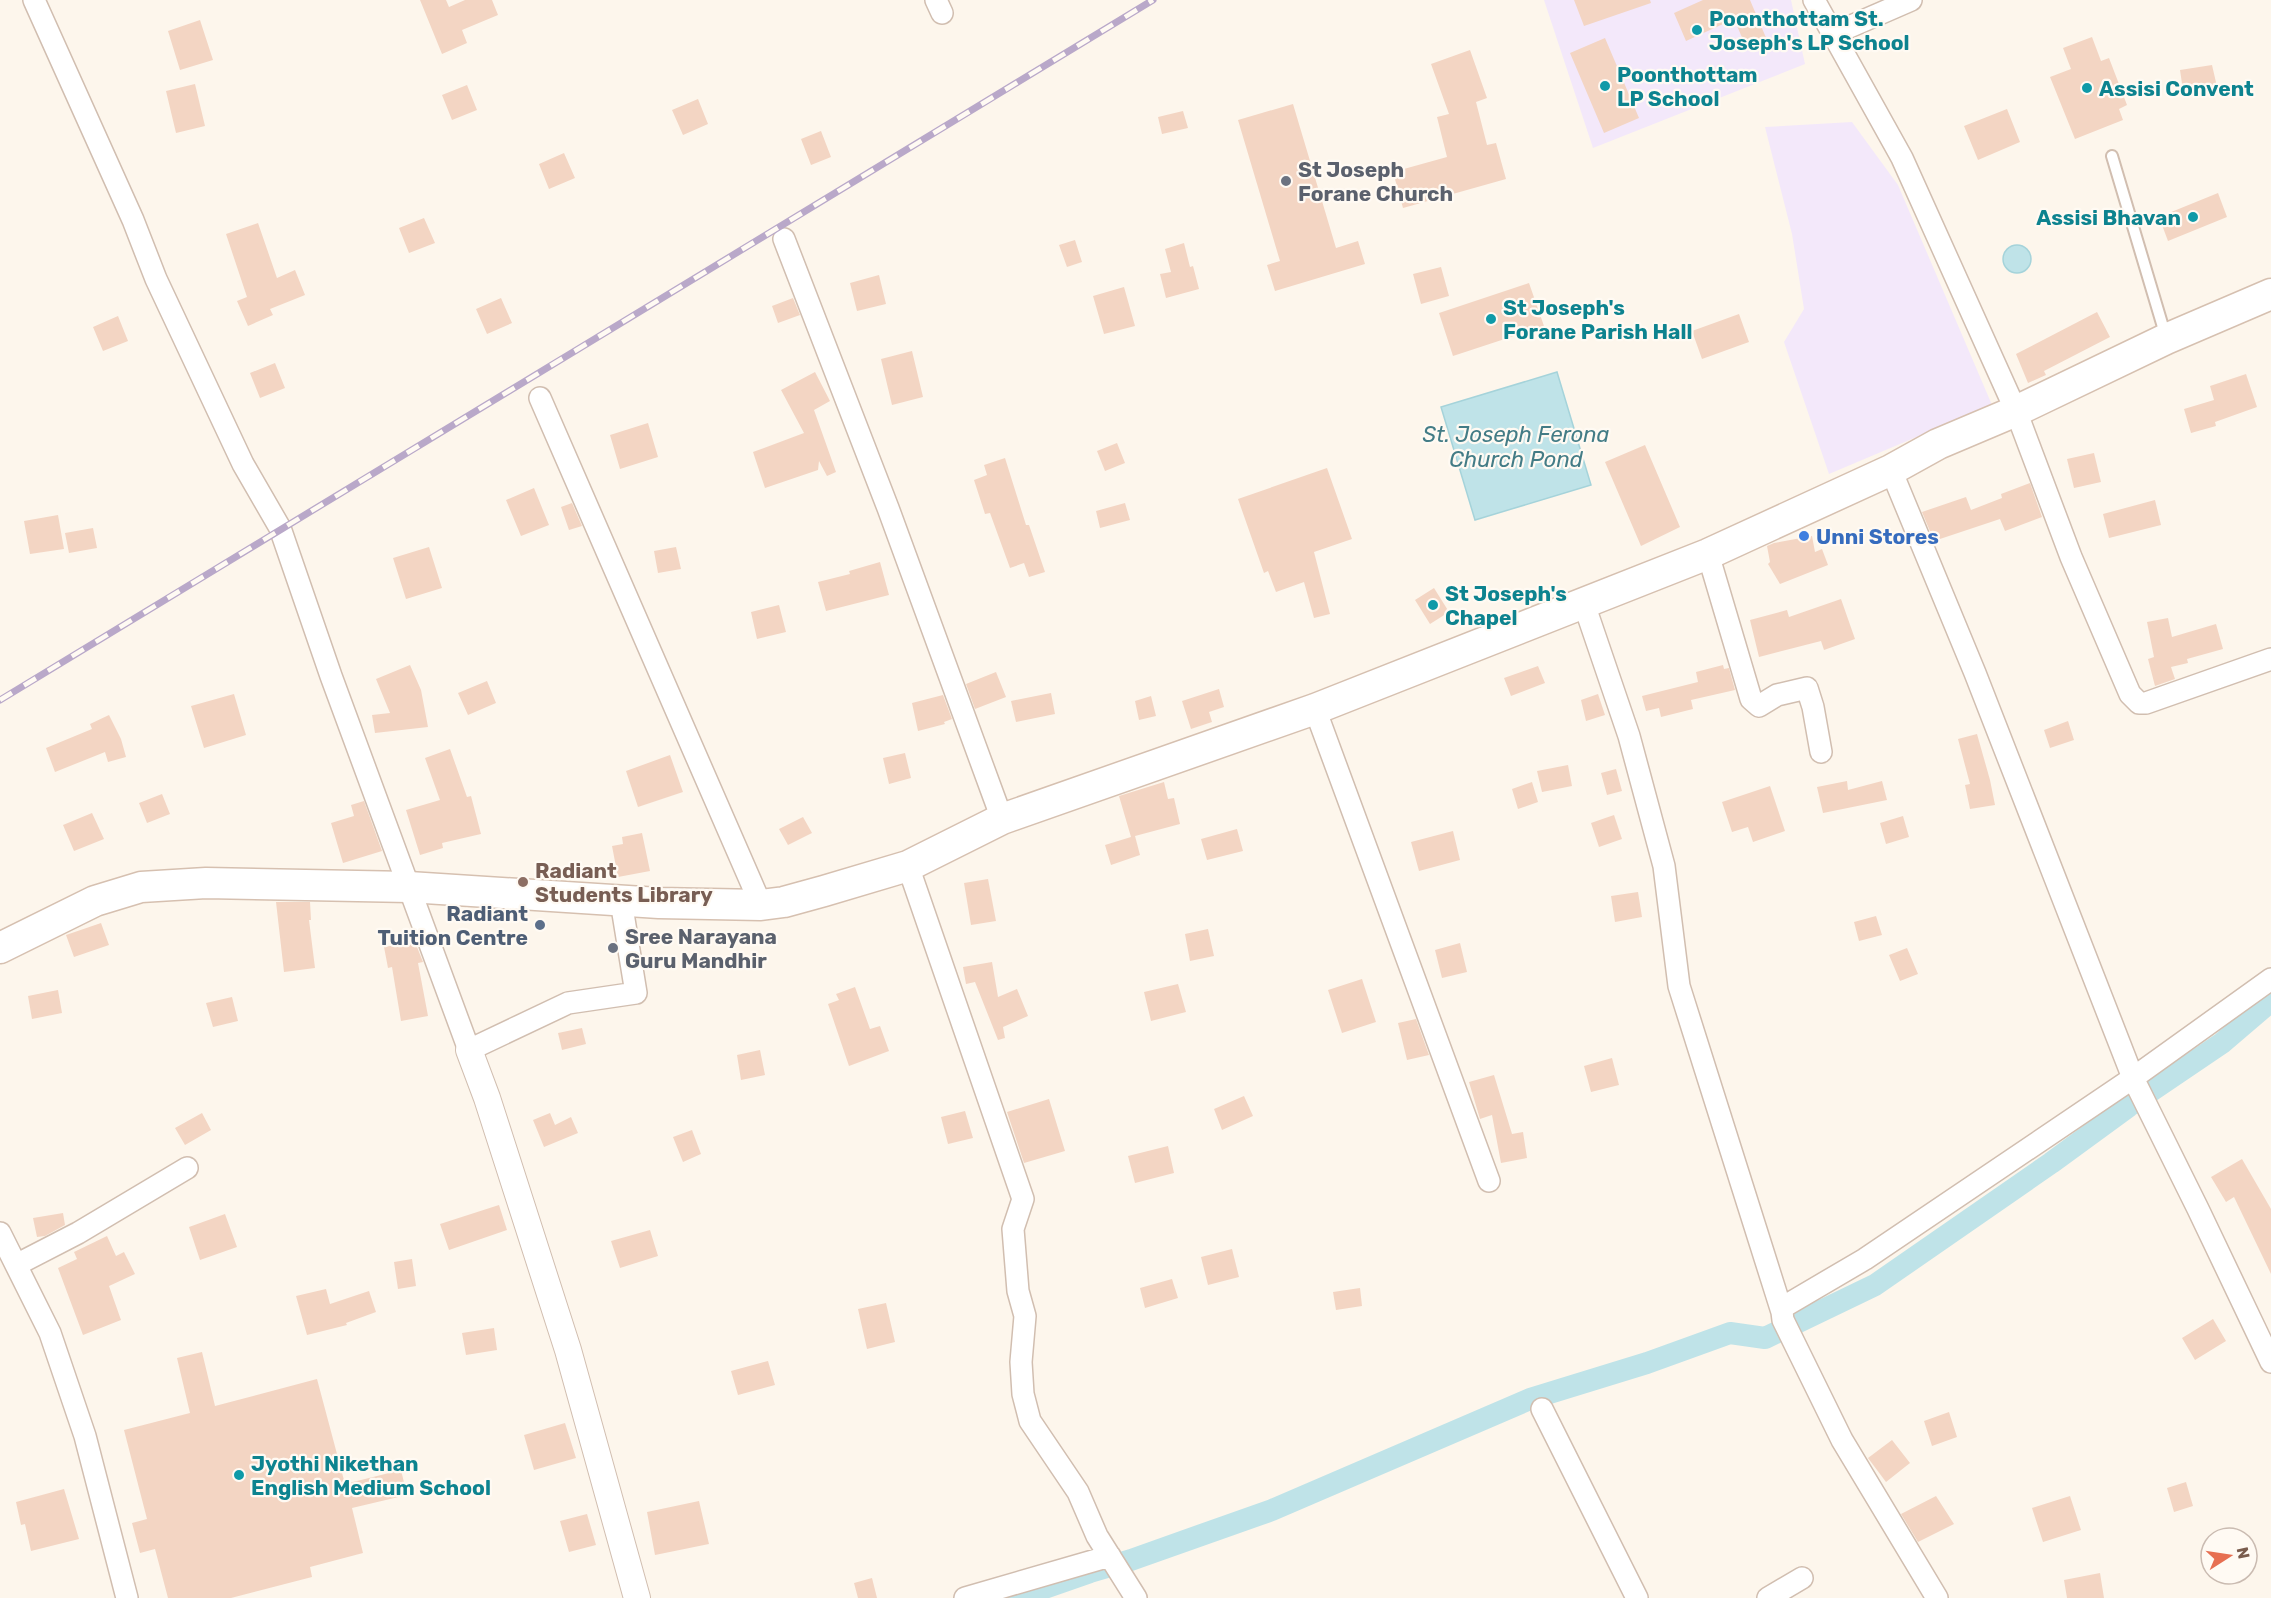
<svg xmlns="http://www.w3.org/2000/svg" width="2271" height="1598" font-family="Rubik,sans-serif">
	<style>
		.education { fill: #f3e8fa }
		.water { fill: #bfe3e8; stroke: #a5d3da; stroke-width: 1.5 }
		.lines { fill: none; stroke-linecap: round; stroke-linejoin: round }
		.canal { stroke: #bfe3e8; stroke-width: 22 }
		.building { fill: #f3d5c3 }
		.service-casing { stroke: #d1beb0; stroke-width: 14 }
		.minor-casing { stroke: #d1beb0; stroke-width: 24 }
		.tertiary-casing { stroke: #d1beb0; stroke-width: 28 }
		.secondary-casing { stroke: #d6c0b0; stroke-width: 33 }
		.service { stroke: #fff; stroke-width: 10 }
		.minor { stroke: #fff; stroke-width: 21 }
		.tertiary { stroke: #fff; stroke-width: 26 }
		.secondary { stroke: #fff; stroke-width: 30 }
		.rail-casing { stroke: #b9a8c9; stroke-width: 7 }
		.rail { stroke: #fffaf3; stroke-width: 4.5; stroke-dasharray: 14; stroke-linecap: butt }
		.culture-dot { fill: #0f9aa8; stroke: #fffaf3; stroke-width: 2 }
		.worship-dot { fill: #6b7280; stroke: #fffaf3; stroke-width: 2 }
		.shop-dot { fill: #3f7fe0; stroke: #fffaf3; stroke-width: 2 }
		.education-dot { fill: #8d6e63; stroke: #fffaf3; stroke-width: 2 }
		.service-dot { fill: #5c6f8a; stroke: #fffaf3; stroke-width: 2 }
		.labels { text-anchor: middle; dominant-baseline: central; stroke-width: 4.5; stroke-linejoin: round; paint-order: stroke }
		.culture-label { font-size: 21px; font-weight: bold; fill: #0d838f; stroke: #fffaf3; text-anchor: start }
		.worship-label { font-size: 21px; font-weight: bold; fill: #5b616d; stroke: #fffaf3; text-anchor: start }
		.shop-label { font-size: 21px; font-weight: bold; fill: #366cbe; stroke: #fffaf3; text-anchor: start }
		.education-label { font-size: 21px; font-weight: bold; fill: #785e54; stroke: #fffaf3; text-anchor: start }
		.service-label { font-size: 21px; font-weight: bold; fill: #4e5e75; stroke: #fffaf3; text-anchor: end }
		.water-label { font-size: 22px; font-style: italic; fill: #437c86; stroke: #fffaf3 }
	</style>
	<rect width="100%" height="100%" fill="#fdf6ec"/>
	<path class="education" d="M 1544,0 L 1791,0 L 1805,64 L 1593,148 Z
		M 1852,122 L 1898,185 L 1992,405 L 1829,474 L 1784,342 L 1804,309 L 1792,234 L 1765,127 Z"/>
	<path class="water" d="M2003 259a14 14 0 1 1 28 0a14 14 0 1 1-28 0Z
		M 1557,372 L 1591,485 L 1475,520 L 1441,407 Z"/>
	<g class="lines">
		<path class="canal" d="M 1016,1598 L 1090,1572 L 1131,1560 L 1272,1510 L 1530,1399 L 1647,1363 L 1730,1333 L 1765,1338 L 1875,1285 L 2051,1163 L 2129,1106 L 2222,1043 L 2271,1001"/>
	</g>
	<path class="building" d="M 420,0 L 446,0 L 449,7 L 465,0 L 492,0 L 498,15 L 462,30 L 467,43 L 442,54 Z
		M 1574,0 L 1650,0 L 1651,3 L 1584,26 Z
		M 1703,0 L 1750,0 L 1767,40 L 1747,49 L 1734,19 L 1686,41 L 1674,13 Z
		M 200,20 L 213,60 L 180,70 L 168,31 Z
		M 2092,37 L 2101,61 L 2109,58 L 2127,105 L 2119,109 L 2123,120 L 2075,139 L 2050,77 L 2071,69 L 2063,48 Z
		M 1605,38 L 1639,118 L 1604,133 L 1570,53 Z
		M 1470,50 L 1487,98 L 1476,102 L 1487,145 L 1496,143 L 1506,179 L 1403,208 L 1393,172 L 1447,157 L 1437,117 L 1449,114 L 1431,64 Z
		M 2212,65 L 2218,91 L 2184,97 L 2180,70 Z
		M 195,84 L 205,126 L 176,133 L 166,91 Z
		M 467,85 L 477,110 L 452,120 L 442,95 Z
		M 698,99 L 708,124 L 683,135 L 672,110 Z
		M 1293,104 L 1336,248 L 1358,241 L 1365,264 L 1275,291 L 1267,265 L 1280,261 L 1238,120 Z
		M 2007,109 L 2020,142 L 1978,160 L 1964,126 Z
		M 1183,111 L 1188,128 L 1162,134 L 1158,117 Z
		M 821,131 L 831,157 L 811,165 L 801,139 Z
		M 564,153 L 575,178 L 549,189 L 539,164 Z
		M 2218,193 L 2227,217 L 2168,241 L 2159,217 Z
		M 424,218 L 435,243 L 409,253 L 399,228 Z
		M 258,223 L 277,278 L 295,270 L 305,295 L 270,309 L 273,315 L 248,326 L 237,301 L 247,297 L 226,234 Z
		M 1075,240 L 1082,262 L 1067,267 L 1059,245 Z
		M 1184,243 L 1190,267 L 1193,266 L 1199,289 L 1166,298 L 1160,274 L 1171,272 L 1165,249 Z
		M 1441,267 L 1449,296 L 1421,304 L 1413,274 Z
		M 879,275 L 886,304 L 857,311 L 850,283 Z
		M 1529,283 L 1544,326 L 1453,356 L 1439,313 Z
		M 1124,287 L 1135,326 L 1104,334 L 1093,296 Z
		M 501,298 L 512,323 L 487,334 L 476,309 Z
		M 793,298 L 800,315 L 778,323 L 772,306 Z
		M 2097,312 L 2110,337 L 2044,371 L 2046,375 L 2028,383 L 2016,354 Z
		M 1739,314 L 1749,342 L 1702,359 L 1692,331 Z
		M 118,316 L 128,341 L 103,351 L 93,327 Z
		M 912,351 L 923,397 L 892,405 L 881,359 Z
		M 275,363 L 285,388 L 260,398 L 250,373 Z
		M 815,372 L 830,401 L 814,410 L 836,472 L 827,476 L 819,461 L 818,470 L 765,488 L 753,452 L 804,433 L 781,390 Z
		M 2246,374 L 2257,407 L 2215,422 L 2216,426 L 2191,433 L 2184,409 L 2214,400 L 2210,386 Z
		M 648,423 L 658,457 L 620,469 L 610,435 Z
		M 1117,443 L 1125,463 L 1105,471 L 1097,451 Z
		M 1645,445 L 1680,527 L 1641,546 L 1605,462 Z
		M 2094,453 L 2101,482 L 2074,488 L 2067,459 Z
		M 1005,458 L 1026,525 L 1029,525 L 1045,572 L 1029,577 L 1024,563 L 1010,568 L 990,513 L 985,514 L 974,480 L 987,475 L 984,465 Z
		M 1327,468 L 1352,539 L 1314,552 L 1330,614 L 1314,618 L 1304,582 L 1276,592 L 1268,571 L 1264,573 L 1238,499 Z
		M 2030,483 L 2042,517 L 2005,531 L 2000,519 L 1934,541 L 1922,512 L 1966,497 L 1971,510 L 2002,498 L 2001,494 Z
		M 534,488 L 549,525 L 521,536 L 506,500 Z
		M 2155,500 L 2161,525 L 2109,538 L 2103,514 Z
		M 572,503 L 582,526 L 569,530 L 561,507 Z
		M 1125,503 L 1130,520 L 1100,528 L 1096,511 Z
		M 58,515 L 64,549 L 30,554 L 24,521 Z
		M 93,528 L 97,548 L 69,553 L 65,533 Z
		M 1812,536 L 1815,552 L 1822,549 L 1828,565 L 1780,584 L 1768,564 L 1770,562 L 1767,546 L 1774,543 Z
		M 429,547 L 442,588 L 406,599 L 393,558 Z
		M 676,547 L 681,569 L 658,573 L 654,551 Z
		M 880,562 L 889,595 L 826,611 L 818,582 L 850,574 L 849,571 Z
		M 1434,588 L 1449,612 L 1430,624 L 1415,600 Z
		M 1841,599 L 1855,639 L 1824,650 L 1821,641 L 1759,657 L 1750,620 L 1787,610 L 1789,617 Z
		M 779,605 L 786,632 L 757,639 L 751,612 Z
		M 2168,618 L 2172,637 L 2216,624 L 2223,649 L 2187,659 L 2188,663 L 2171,667 L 2175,679 L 2155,686 L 2148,659 L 2154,657 L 2147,622 Z
		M 410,665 L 421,690 L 428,727 L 375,733 L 372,715 L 390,713 L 376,679 Z
		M 1723,665 L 1724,669 L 1729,668 L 1735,690 L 1691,700 L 1693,709 L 1661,717 L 1659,708 L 1646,711 L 1642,696 L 1698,682 L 1696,672 Z
		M 1538,666 L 1545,683 L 1511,696 L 1504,678 Z
		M 996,672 L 1006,697 L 975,709 L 966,684 Z
		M 487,681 L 496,703 L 468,715 L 458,693 Z
		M 1219,689 L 1224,707 L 1209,712 L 1212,722 L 1191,729 L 1182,701 Z
		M 1051,693 L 1055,714 L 1016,722 L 1011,701 Z
		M 234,694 L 246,735 L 204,748 L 191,706 Z
		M 1598,694 L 1605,715 L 1586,721 L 1581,700 Z
		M 943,695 L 952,719 L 944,722 L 945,724 L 918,731 L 912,703 Z
		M 1151,696 L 1156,716 L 1139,720 L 1135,701 Z
		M 109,715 L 121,739 L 126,757 L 108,762 L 105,752 L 55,772 L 46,748 L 92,729 L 90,724 Z
		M 2068,721 L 2074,740 L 2050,748 L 2044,730 Z
		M 1977,734 L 1990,780 L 1995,805 L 1970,809 L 1965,785 L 1970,784 L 1958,739 Z
		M 450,749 L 467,797 L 471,796 L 481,834 L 442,843 L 443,848 L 420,855 L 406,810 L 440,800 L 425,758 Z
		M 905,753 L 911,778 L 889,784 L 883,758 Z
		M 670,755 L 683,792 L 638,807 L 626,771 Z
		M 1568,765 L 1572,786 L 1542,792 L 1537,771 Z
		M 1616,769 L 1622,791 L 1607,795 L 1601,773 Z
		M 1847,781 L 1848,790 L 1882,781 L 1887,800 L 1823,813 L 1817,787 Z
		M 1164,782 L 1168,799 L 1174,798 L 1180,824 L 1135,836 L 1140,855 L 1111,865 L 1105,845 L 1131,837 L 1119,796 Z
		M 1532,782 L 1538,802 L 1518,809 L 1512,789 Z
		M 1770,786 L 1785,831 L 1753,842 L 1748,827 L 1732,832 L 1722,802 Z
		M 162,794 L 170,814 L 147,823 L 139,803 Z
		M 364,801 L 382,851 L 343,863 L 331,823 L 354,816 L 351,805 Z
		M 92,813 L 104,839 L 74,851 L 63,825 Z
		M 1614,815 L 1622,839 L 1599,847 L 1591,823 Z
		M 1903,816 L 1909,837 L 1886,844 L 1880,823 Z
		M 803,817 L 812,833 L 788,845 L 779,829 Z
		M 1237,829 L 1243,851 L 1207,860 L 1201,839 Z
		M 1453,831 L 1460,860 L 1419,871 L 1411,842 Z
		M 642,833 L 650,871 L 618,877 L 612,846 L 623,844 L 622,837 Z
		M 988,879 L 996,921 L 971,925 L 964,883 Z
		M 1638,892 L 1642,917 L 1615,922 L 1611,896 Z
		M 276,902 L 310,902 L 311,920 L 309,920 L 315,968 L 284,972 Z
		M 1876,916 L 1882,935 L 1859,941 L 1854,922 Z
		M 101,923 L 109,945 L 74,957 L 66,935 Z
		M 1208,929 L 1214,956 L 1190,961 L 1185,934 Z
		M 415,942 L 423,962 L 418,963 L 428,1016 L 401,1021 L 392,967 L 388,968 L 384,947 Z
		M 1460,943 L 1467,972 L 1442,978 L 1435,950 Z
		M 1907,948 L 1918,974 L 1900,981 L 1889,955 Z
		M 992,962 L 998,997 L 1017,989 L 1028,1016 L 1003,1027 L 1005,1038 L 998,1040 L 975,982 L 966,984 L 963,967 Z
		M 1362,979 L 1376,1022 L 1342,1033 L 1328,990 Z
		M 1178,984 L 1186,1012 L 1151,1021 L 1144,992 Z
		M 855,987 L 870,1029 L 880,1026 L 889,1051 L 849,1066 L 828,1004 L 839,1000 L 836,994 Z
		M 58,990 L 62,1013 L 32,1019 L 28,996 Z
		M 232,997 L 238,1021 L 213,1027 L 206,1003 Z
		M 1416,1019 L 1429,1055 L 1407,1060 L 1398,1023 Z
		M 582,1028 L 586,1044 L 562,1050 L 558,1033 Z
		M 760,1050 L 765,1075 L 741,1080 L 737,1055 Z
		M 1612,1058 L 1619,1085 L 1591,1092 L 1584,1066 Z
		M 1494,1075 L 1512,1134 L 1523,1132 L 1527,1158 L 1501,1163 L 1492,1115 L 1480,1119 L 1469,1082 Z
		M 1244,1096 L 1253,1116 L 1222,1130 L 1214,1109 Z
		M 1049,1099 L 1065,1151 L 1024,1163 L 1007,1112 Z
		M 965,1111 L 973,1138 L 948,1144 L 941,1117 Z
		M 202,1113 L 211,1130 L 185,1145 L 175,1128 Z
		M 550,1113 L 555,1125 L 571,1117 L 578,1133 L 544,1147 L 533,1120 Z
		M 692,1130 L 701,1154 L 683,1162 L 673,1137 Z
		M 1168,1146 L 1174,1173 L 1135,1183 L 1128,1156 Z
		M 2242,1159 L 2271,1209 L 2271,1274 L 2234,1197 L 2226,1202 L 2211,1177 Z
		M 499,1205 L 507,1230 L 449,1250 L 440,1224 Z
		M 63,1213 L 65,1225 L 45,1236 L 37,1237 L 33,1218 Z
		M 225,1214 L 237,1247 L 200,1260 L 189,1227 Z
		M 650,1230 L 658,1256 L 620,1268 L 611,1241 Z
		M 107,1236 L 116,1256 L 124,1252 L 135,1274 L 109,1286 L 121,1320 L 83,1335 L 58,1268 L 77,1259 L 74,1252 Z
		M 1232,1249 L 1239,1277 L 1208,1285 L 1201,1257 Z
		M 412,1259 L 416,1286 L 398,1289 L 394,1262 Z
		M 1172,1279 L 1178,1298 L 1145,1308 L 1140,1288 Z
		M 1360,1288 L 1362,1306 L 1336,1310 L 1333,1292 Z
		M 326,1289 L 330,1304 L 369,1291 L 376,1312 L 346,1323 L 347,1325 L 307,1335 L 296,1296 Z
		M 886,1303 L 895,1342 L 867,1349 L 858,1309 Z
		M 2213,1319 L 2226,1341 L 2195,1360 L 2182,1338 Z
		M 494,1328 L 497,1350 L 466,1355 L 462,1333 Z
		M 202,1352 L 215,1406 L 317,1379 L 345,1484 L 401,1470 L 407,1495 L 352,1508 L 363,1553 L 310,1567 L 312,1577 L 231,1598 L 168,1598 L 155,1549 L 140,1553 L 132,1523 L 147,1519 L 124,1430 L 190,1413 L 177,1358 Z
		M 768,1361 L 775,1385 L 738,1395 L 731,1371 Z
		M 1949,1412 L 1957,1437 L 1932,1446 L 1924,1421 Z
		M 565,1423 L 576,1458 L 534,1470 L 524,1435 Z
		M 1892,1440 L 1910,1463 L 1886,1482 L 1868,1458 Z
		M 2186,1482 L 2193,1506 L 2174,1512 L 2167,1488 Z
		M 64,1489 L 79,1539 L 31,1551 L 25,1524 L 21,1525 L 16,1502 Z
		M 1936,1496 L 1954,1524 L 1918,1542 L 1901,1514 Z
		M 2070,1496 L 2081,1530 L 2043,1542 L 2032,1508 Z
		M 699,1501 L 709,1544 L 655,1555 L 647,1512 Z
		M 587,1514 L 596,1545 L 569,1552 L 560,1521 Z
		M 2100,1573 L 2104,1598 L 2067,1598 L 2064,1580 Z
		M 872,1578 L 877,1598 L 858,1598 L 854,1583 Z"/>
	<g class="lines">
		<defs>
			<path id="service" d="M 2112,156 L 2166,337"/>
			<path id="minor" d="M 34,0 L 133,220 L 156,279 L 243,464 L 280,528 L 331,676 L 469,1050 L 568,1003 L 636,993 L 621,901
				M 936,0 L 942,13
				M 1814,0 L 1902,158 L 2016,411 L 2071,557 L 2130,694 L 2139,703 L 2146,703 L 2271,659
				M 1833,34 L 1911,0
				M 784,239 L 888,508 L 1002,819
				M 540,398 L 761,905
				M 1891,470 L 1975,673 L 2133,1078 L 2198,1209 L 2271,1362
				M 1708,554 L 1751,699 L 1759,706 L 1777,695 L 1807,688 L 1813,707 L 1821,752
				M 1584,604 L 1629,736 L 1664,866 L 1679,986 L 1782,1312 L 1783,1320 L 1842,1440 L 1937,1598
				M 1315,709 L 1489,1181
				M 908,866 L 1023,1199 L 1013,1229 L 1018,1291 L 1025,1316 L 1021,1362 L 1023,1394 L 1030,1421 L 1078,1492 L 1097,1536 L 1136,1598
				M 0,1233 L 50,1333 L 85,1436 L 127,1598
				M 16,1265 L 78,1233 L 187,1168
				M 1782,1312 L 1785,1306 L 1865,1259 L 2133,1078 L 2271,979
				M 1542,1409 L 1637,1598
				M 965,1598 L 1110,1556
				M 1768,1598 L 1802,1578"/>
			<path id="tertiary" d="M 469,1050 L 487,1098 L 568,1350 L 637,1598"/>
			<path id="secondary" d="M 0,948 L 95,901 L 141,887 L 206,883 L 409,887 L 659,903 L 761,905 L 784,902 L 824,891 L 908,866 L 1002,819 L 1315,709 L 1708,554 L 1891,470 L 1938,444 L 2016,411 L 2166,339 L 2271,294"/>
		</defs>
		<use href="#service" class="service-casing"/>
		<use href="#minor" class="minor-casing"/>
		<use href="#tertiary" class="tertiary-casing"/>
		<use href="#secondary" class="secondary-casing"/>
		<use href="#service" class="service"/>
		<use href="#minor" class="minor"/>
		<use href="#tertiary" class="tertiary"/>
		<use href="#secondary" class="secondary"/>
		<defs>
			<path id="rail" d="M 0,700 L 1153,0"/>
		</defs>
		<use href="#rail" class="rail-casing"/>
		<use href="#rail" class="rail"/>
	</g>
	<g class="culture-dot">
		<circle cx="1697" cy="30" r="6"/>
		<circle cx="1605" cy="86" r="6"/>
		<circle cx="2087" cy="88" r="6"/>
		<circle cx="2193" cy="217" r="6"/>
		<circle cx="1491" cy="319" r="6"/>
		<circle cx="1433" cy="605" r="6"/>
		<circle cx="239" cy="1475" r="6"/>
	</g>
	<g class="worship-dot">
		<circle cx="1286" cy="181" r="6"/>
		<circle cx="613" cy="948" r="6"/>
	</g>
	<circle class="shop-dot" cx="1804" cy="536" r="6"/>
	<circle class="education-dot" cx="523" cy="882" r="6"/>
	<circle class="service-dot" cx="540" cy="925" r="6"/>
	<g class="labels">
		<g class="culture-label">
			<text x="1709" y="18">Poonthottam St.<tspan x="1709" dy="24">Joseph's LP School</tspan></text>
			<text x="1617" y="74">Poonthottam<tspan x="1617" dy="24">LP School</tspan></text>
			<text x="2099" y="88">Assisi Convent</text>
			<text x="2181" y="217" text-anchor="end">Assisi Bhavan</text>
			<text x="1503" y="307">St Joseph's<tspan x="1503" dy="24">Forane Parish Hall</tspan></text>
			<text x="1445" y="593">St Joseph's<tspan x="1445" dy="24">Chapel</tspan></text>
			<text x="251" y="1463">Jyothi Nikethan<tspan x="251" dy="24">English Medium School</tspan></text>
		</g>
		<g class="worship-label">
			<text x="1298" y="169">St Joseph<tspan x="1298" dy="24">Forane Church</tspan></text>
			<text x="625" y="936">Sree Narayana<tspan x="625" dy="24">Guru Mandhir</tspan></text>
		</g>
		<g class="shop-label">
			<text x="1816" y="536">Unni Stores</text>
		</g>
		<g class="education-label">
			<text x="535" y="870">Radiant<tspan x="535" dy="24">Students Library</tspan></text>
		</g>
		<g class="service-label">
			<text x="528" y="913">Radiant<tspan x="528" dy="24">Tuition Centre</tspan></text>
		</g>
		<g class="water-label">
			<text x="1516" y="434">St. Joseph Ferona<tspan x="1516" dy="25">Church Pond</tspan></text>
		</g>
	</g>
	<g transform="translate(2229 1556) rotate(78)"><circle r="28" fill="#fffaf3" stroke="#cabbb1" stroke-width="1.5"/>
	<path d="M0-4.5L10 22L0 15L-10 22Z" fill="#e76f51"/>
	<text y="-9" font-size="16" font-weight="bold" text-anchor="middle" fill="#7a5c4d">N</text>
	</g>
</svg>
